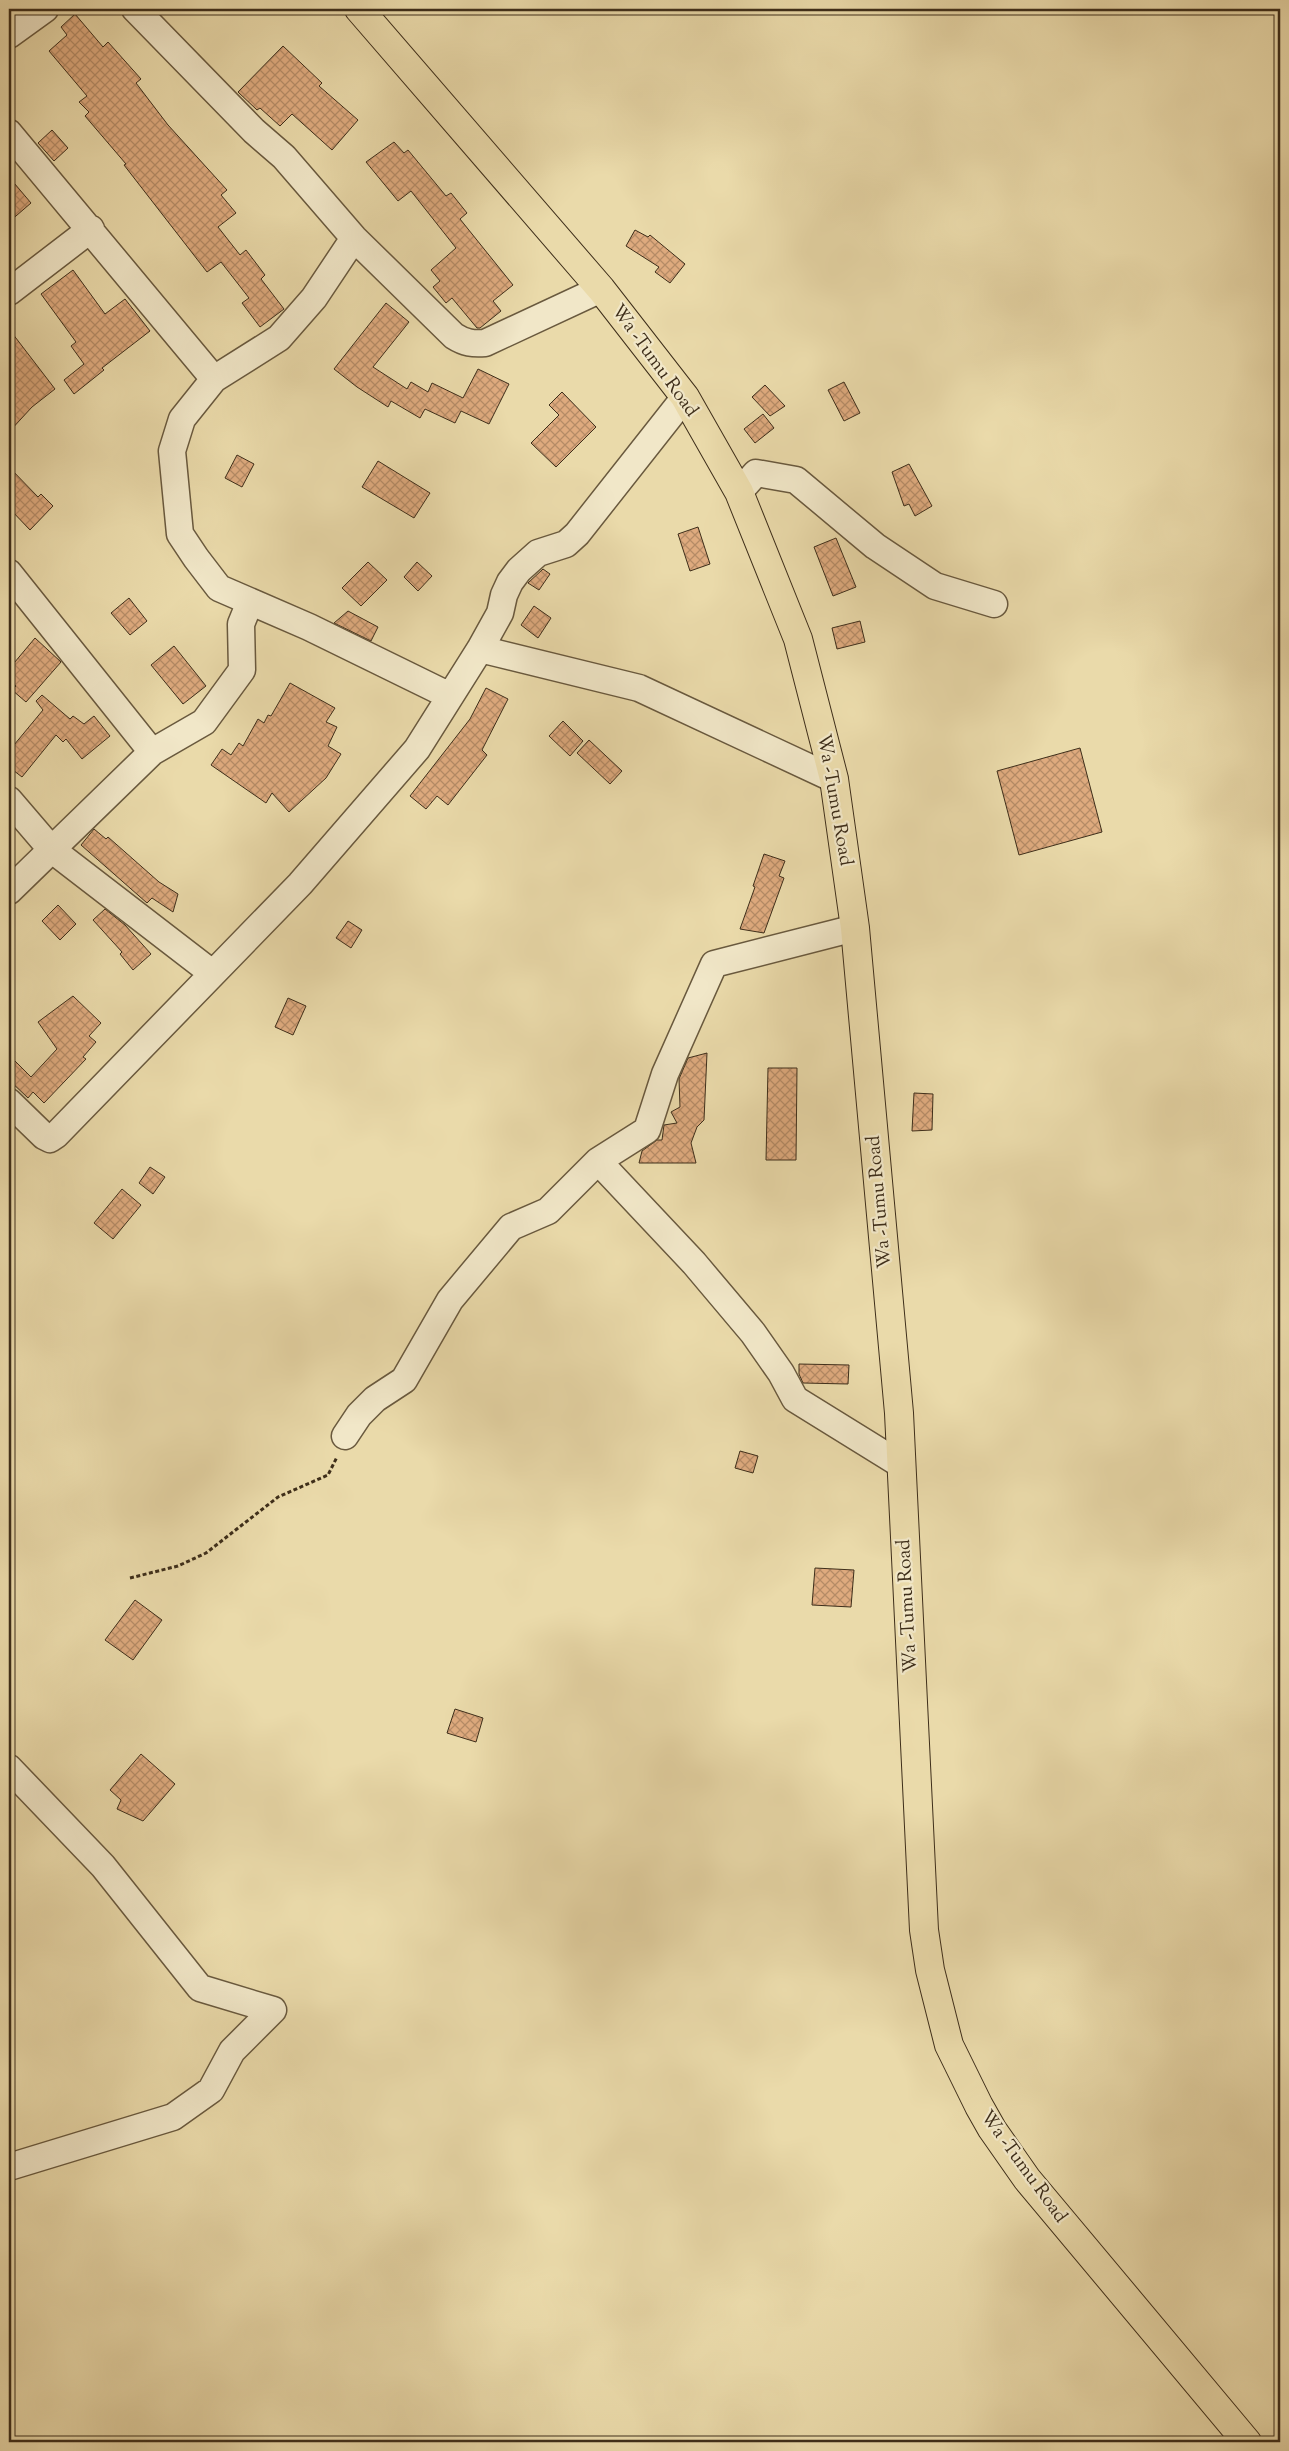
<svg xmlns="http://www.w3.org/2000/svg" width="1289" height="2451" font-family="'Sorts Mill Goudy',serif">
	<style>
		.building { fill: url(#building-cross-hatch); stroke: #3e2e1a }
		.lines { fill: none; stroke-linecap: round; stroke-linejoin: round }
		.street-casing { stroke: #69593e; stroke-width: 29 }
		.highway-casing { stroke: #3e2e1a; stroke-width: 30 }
		.path { stroke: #3e2e1a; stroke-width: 3; stroke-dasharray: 4 2.5; stroke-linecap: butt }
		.street { stroke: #f1e7c8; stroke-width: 26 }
		.highway { stroke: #eadaaa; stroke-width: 28 }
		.labels { text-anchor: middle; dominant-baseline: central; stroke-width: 4.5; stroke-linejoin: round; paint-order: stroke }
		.street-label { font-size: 19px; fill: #3e2e1a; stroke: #f1e7c8 }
	</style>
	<defs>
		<pattern id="building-cross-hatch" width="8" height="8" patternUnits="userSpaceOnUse" patternTransform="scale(1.25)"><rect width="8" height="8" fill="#deaa7e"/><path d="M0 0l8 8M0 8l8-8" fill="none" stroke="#b58b66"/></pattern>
	</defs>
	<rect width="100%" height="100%" fill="#eadaaa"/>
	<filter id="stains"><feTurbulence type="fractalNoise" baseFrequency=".004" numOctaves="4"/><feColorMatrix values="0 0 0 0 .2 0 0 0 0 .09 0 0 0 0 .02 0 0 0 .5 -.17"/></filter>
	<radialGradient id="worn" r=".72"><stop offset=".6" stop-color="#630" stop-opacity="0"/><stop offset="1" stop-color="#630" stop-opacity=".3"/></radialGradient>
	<path class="building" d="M 75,14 L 103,47 L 108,42 L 141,79 L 136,83 L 168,125 L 227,190 L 221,195 L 236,213 L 218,227 L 240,255 L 246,250 L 265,275 L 261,279 L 284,309 L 260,327 L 242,303 L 249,298 L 221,262 L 207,272 L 124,165 L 126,164 L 85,116 L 89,112 L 79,102 L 87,96 L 49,51 L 67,35 L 61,27 Z
		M 283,46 L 322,83 L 319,86 L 358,120 L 332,150 L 292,114 L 280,126 L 260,108 L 257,110 L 238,92 Z
		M 52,130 L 68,148 L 54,161 L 38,143 Z
		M 394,142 L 404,153 L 408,150 L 446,196 L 451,193 L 467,213 L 460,219 L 513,285 L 493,301 L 501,311 L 480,328 L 477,328 L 452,298 L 446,303 L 433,287 L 440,281 L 431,270 L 456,248 L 411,191 L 398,201 L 366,162 Z
		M 9,177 L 31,203 L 9,222 Z
		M 635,230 L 648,237 L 650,235 L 685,264 L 670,283 L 655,272 L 659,267 L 626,246 Z
		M 73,270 L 105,314 L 125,299 L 150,331 L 102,368 L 104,370 L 74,394 L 64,380 L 84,364 L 71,346 L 76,342 L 41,294 Z
		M 386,303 L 409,322 L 373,367 L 407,389 L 411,382 L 428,392 L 432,383 L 463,398 L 478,369 L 509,384 L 489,424 L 461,411 L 455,423 L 425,409 L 420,418 L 391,401 L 388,407 L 357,387 L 334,369 Z
		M 9,329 L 55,389 L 32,407 L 9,432 Z
		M 844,382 L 860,413 L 844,421 L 828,390 Z
		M 765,385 L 785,406 L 770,416 L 752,397 Z
		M 562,392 L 596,427 L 556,467 L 531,443 L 559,415 L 549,405 Z
		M 763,414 L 774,428 L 755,443 L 744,429 Z
		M 237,455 L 254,464 L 242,487 L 225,478 Z
		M 378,461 L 430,493 L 414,518 L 362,487 Z
		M 909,464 L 932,506 L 915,516 L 909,504 L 904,506 L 892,472 Z
		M 9,467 L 38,497 L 41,494 L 53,506 L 30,530 L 9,508 Z
		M 698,527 L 710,564 L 690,571 L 678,534 Z
		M 836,538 L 856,587 L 833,596 L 814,547 Z
		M 368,562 L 387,580 L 361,606 L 342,588 Z
		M 417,562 L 432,576 L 418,591 L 404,577 Z
		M 543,569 L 550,574 L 539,590 L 528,583 Z
		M 129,598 L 147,621 L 130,635 L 111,613 Z
		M 534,606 L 551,618 L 538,638 L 521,625 Z
		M 348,611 L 378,627 L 371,641 L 334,623 Z
		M 860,621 L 865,642 L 837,649 L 832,628 Z
		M 35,638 L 61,662 L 26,702 L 12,690 L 16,686 L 9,680 L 9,669 Z
		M 174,646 L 206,686 L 183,704 L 151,665 Z
		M 290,683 L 335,708 L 326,722 L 337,727 L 328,746 L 341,754 L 326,778 L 289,812 L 272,793 L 266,803 L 211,765 L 222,749 L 231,755 L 239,743 L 243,746 L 258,719 L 264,723 L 268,715 L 271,716 Z
		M 486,688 L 508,699 L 482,750 L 487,755 L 448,805 L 437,796 L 426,809 L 410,796 L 470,719 Z
		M 42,695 L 70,719 L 73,716 L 84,724 L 94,716 L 110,736 L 82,759 L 66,739 L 63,742 L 56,735 L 22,777 L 9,767 L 9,751 L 43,710 L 36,701 Z
		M 563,721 L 583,741 L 570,756 L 549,736 Z
		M 589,740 L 622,771 L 610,784 L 577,753 Z
		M 1080,748 L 1102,832 L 1019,855 L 997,771 Z
		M 94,829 L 106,839 L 108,837 L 159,882 L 178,894 L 173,912 L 152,898 L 147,903 L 81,845 Z
		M 764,854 L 785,861 L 779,876 L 784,878 L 764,933 L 740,929 L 755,887 L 753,886 Z
		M 58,905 L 76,924 L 60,940 L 42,921 Z
		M 105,909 L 125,925 L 151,954 L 133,970 L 120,954 L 122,952 L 93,920 Z
		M 348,921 L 362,930 L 351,948 L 336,938 Z
		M 73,996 L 101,1023 L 89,1036 L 96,1042 L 83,1057 L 86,1059 L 44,1103 L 33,1092 L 28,1098 L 9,1080 L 9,1055 L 31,1077 L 57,1049 L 38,1022 Z
		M 288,998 L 306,1006 L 293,1035 L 275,1027 Z
		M 707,1053 L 704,1120 L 697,1127 L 691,1143 L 696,1163 L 639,1163 L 642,1151 L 657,1140 L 662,1140 L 664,1125 L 677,1123 L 671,1112 L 680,1107 L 679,1079 L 688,1058 Z
		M 768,1068 L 797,1068 L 796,1160 L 766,1160 Z
		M 914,1093 L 933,1094 L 932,1130 L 912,1131 Z
		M 150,1167 L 165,1177 L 153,1194 L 139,1183 Z
		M 122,1189 L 141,1205 L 113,1239 L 94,1223 Z
		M 799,1364 L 849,1365 L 848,1384 L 803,1383 L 799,1374 Z
		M 740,1451 L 758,1456 L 753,1473 L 735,1468 Z
		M 815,1568 L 854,1570 L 851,1607 L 812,1605 Z
		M 135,1600 L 162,1620 L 133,1660 L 105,1640 Z
		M 455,1709 L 483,1718 L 476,1742 L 447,1733 Z
		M 141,1754 L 175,1784 L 143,1821 L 117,1809 L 121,1800 L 110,1790 Z"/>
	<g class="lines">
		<defs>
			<path id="street" d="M 135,9 L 254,131 L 284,157 L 354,238 L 454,336 C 465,343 473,344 485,343 L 601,289
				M 9,35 L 45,9
				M 9,133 L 214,379
				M 354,238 L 314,298 L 279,338 L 214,379 L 182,419 L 172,451 L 180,534 L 196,558 L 219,588 L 309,627 L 450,696
				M 9,292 L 91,229
				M 739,492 L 756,473 L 796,480 L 875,546 L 935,586 L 994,604
				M 9,573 L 152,752
				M 480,649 L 639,688 L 834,779
				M 9,800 L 51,849 L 212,973
				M 9,891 L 152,752 L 204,722 L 242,670 L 241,624 L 250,602
				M 9,1102 L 44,1136 L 50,1139 L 56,1135 L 300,884 L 417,749 L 480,649 L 500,613 L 504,595 L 510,582 L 519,570 L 538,553 L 566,544 L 577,534 L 685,397
				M 598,1161 L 694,1263 L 753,1333 L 781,1373 L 795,1399 L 900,1464
				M 345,1436 L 359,1415 L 375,1399 L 404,1380 L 450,1300 L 511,1227 L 548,1211 L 598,1161 L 647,1130 L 665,1074 L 714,964 L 855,928
				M 9,1768 L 103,1866 L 200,1988 L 273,2010 L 232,2051 L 211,2090 L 173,2117 L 9,2167"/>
			<path id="highway" d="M 359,9 L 601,289 L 685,397 L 739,492 L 798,639 L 834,779 L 855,928 L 899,1413 L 924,1930 L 930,1970 L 949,2045 L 979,2106 L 992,2129 L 1027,2179 L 1247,2442"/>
		</defs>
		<use href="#street" class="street-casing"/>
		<use href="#highway" class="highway-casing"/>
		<path class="path" d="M 130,1578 L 178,1566 L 206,1553 L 278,1497 L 328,1475 L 337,1457"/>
		<use href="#street" class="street"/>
		<use href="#highway" class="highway"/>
	</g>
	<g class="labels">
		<g class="street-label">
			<text transform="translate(654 361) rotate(54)">Wa -Tumu Road</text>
			<text transform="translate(834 800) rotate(80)">Wa -Tumu Road</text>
			<text transform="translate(880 1202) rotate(-95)">Wa -Tumu Road</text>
			<text transform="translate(908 1606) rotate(-93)">Wa -Tumu Road</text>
			<text transform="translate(1023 2167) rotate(54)">Wa -Tumu Road</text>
		</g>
	</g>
	<rect width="1289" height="2451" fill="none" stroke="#eadaaa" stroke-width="30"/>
	<rect x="10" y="10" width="1269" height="2431" fill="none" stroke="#3e2e1a" stroke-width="2.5"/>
	<rect x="15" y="15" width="1259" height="2421" fill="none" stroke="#3e2e1a"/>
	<rect width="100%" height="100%" filter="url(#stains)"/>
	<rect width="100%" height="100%" fill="url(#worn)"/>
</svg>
